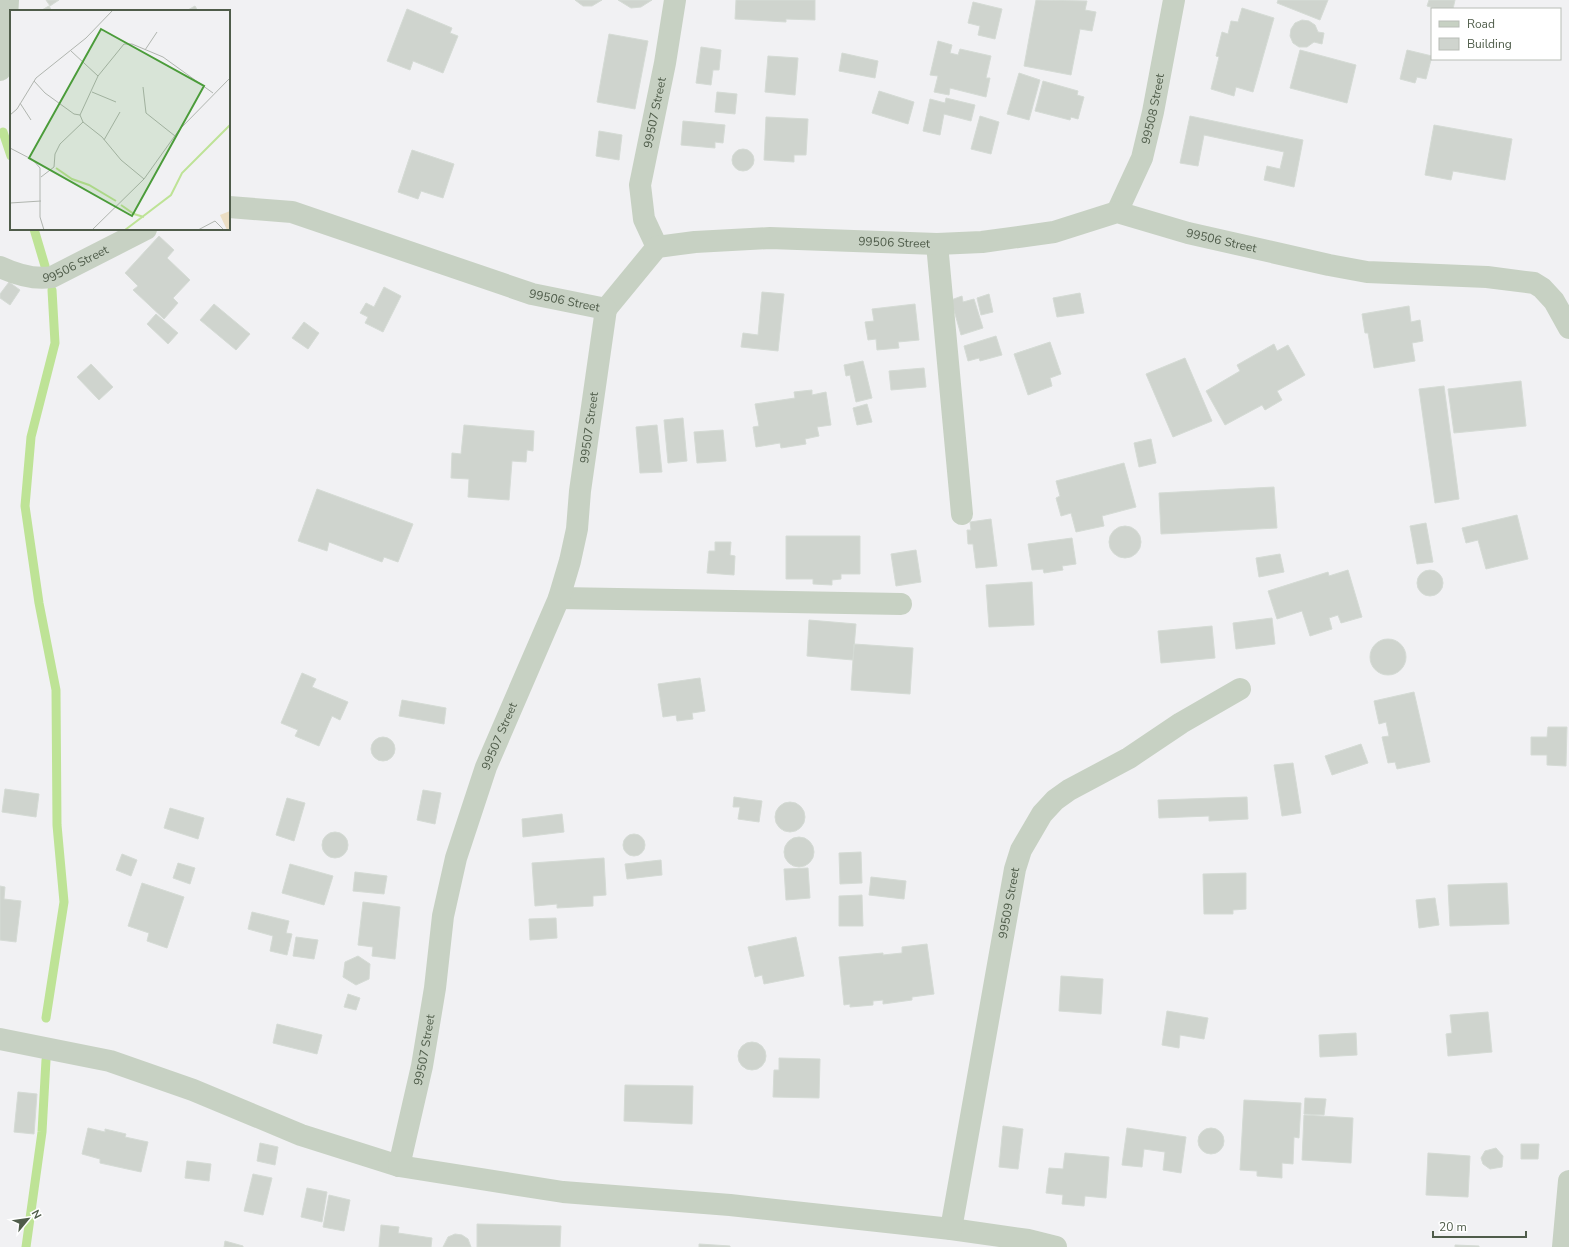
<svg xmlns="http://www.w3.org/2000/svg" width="1569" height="1247" font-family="'Nunito Sans',sans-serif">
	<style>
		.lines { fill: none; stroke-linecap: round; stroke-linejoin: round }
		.stream { stroke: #bee396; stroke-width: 9 }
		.building { fill: #cfd4ce; stroke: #d5dbd5 }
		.minor { stroke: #c7d1c3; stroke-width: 22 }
		.labels { text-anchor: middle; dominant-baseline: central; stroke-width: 3; stroke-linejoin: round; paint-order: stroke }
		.street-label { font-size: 12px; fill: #4f5c4a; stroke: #fff }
		.inset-river { fill: none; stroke: #bee396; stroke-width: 2 }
		.inset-road { fill: none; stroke: #b0b5af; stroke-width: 1 }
		.view { fill: #4b9c3a; fill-opacity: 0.15; stroke: #4b9c3a; stroke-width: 2 }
		.inset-edge { fill: none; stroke: #4f5c4a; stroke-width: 2 }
	</style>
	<rect width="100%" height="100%" fill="#f1f1f3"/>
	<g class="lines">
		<path class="stream" d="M 3,132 L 11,156
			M 34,229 L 45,266
			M 46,1018 L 64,902 L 57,825 L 56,690 L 39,603 L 25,506 L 31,437 L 55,343 L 52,290
			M 26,1247 L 42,1132 L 46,1060"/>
	</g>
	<path class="building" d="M 46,0 L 59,0 L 50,6 Z
		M 575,0 L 602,0 L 592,6 L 583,6 Z
		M 618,0 L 652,0 L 641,7 L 631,8 Z
		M 736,0 L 815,0 L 815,20 L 786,19 L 786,22 L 735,19 Z
		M 1036,0 L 1087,1 L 1085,10 L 1096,12 L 1092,31 L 1080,29 L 1071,75 L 1024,66 Z
		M 1278,0 L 1328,0 L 1320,20 L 1277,3 Z
		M 1429,0 L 1455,0 L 1453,9 L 1438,9 L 1427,6 Z
		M 973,2 L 1002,9 L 995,39 L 978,35 L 980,26 L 968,23 Z
		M 49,6 L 52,11 L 40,11 Z
		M 195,6 L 198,11 L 186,11 Z
		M 1242,8 L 1274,18 L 1253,92 L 1236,87 L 1234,96 L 1211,89 L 1219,57 L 1216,56 L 1222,32 L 1228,34 L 1231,21 L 1238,22 Z
		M 407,9 L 452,28 L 450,33 L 458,36 L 443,73 L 413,61 L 410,70 L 387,61 Z
		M 1302,20 L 1309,21 L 1315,25 L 1318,32 L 1324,33 L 1322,44 L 1314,42 L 1307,47 L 1299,47 L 1293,43 L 1290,36 L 1291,29 L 1295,23 Z
		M 609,34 L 648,41 L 635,109 L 597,102 Z
		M 938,41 L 952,45 L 950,53 L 958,55 L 960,49 L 991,56 L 986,78 L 990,78 L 986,97 L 950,88 L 949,95 L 934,92 L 938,76 L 930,75 Z
		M 701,47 L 721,50 L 719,70 L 713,70 L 711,85 L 696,83 Z
		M 1300,50 L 1356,65 L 1347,103 L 1290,88 Z
		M 1407,50 L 1432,56 L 1426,79 L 1417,77 L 1415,83 L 1400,79 Z
		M 842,53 L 878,61 L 875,78 L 839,71 Z
		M 768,56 L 798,58 L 795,95 L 765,92 Z
		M 1019,73 L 1040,80 L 1029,120 L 1007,114 Z
		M 1043,81 L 1078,91 L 1077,95 L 1084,97 L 1078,119 L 1071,117 L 1070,120 L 1035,111 Z
		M 879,91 L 914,102 L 908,124 L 872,113 Z
		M 717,92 L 737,94 L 735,114 L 715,112 Z
		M 946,98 L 975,105 L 971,121 L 944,114 L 940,135 L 923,131 L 930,99 L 945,103 Z
		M 980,116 L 999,122 L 991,154 L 971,149 Z
		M 1190,116 L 1303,140 L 1294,187 L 1264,180 L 1267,166 L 1280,169 L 1284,152 L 1204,135 L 1198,166 L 1180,163 Z
		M 766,117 L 808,119 L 806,155 L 794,155 L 794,162 L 764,160 Z
		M 683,121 L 725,125 L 723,143 L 715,142 L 715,148 L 681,145 Z
		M 1434,125 L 1512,139 L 1505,180 L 1453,171 L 1451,180 L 1425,175 Z
		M 599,131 L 622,135 L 619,160 L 596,156 Z
		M732 160a11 11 0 1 1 22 0a11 11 0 1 1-22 0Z
		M 412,150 L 454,164 L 443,198 L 421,191 L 418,199 L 398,192 Z
		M 159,236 L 174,250 L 167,258 L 190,280 L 173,298 L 178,303 L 164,319 L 133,290 L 138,286 L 125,273 Z
		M 9,282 L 20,290 L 10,305 L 0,298 L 0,294 Z
		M 384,287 L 401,296 L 383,332 L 365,323 L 368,317 L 360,313 L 366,303 L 374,307 Z
		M 762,292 L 784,294 L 778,351 L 741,347 L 743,333 L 758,335 Z
		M 1080,293 L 1084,313 L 1057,317 L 1053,298 Z
		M 989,294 L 993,312 L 981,315 L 977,298 Z
		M 962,296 L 963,302 L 974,299 L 983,328 L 961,335 L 951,300 Z
		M 214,304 L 250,334 L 236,350 L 200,320 Z
		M 915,304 L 919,340 L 898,342 L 899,348 L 877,350 L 876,339 L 868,340 L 865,322 L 874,321 L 872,309 Z
		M 1409,306 L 1411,322 L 1420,320 L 1423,341 L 1412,343 L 1415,361 L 1374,368 L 1368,333 L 1365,333 L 1362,314 Z
		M 156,314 L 178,333 L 168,344 L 147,324 Z
		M 304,322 L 319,333 L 308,349 L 292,338 Z
		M 996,336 L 1002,355 L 980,361 L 979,358 L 968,361 L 964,346 Z
		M 1050,342 L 1061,374 L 1050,378 L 1052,386 L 1028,395 L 1014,354 Z
		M 1274,344 L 1277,351 L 1288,345 L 1305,375 L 1277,391 L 1282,400 L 1265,410 L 1262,405 L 1225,425 L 1206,391 L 1240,371 L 1237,365 Z
		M 1185,358 L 1212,421 L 1173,437 L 1146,374 Z
		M 863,361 L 872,398 L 856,402 L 850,375 L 846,376 L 844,365 Z
		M 91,364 L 113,387 L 99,400 L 77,377 Z
		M 924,368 L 926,387 L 891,390 L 889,371 Z
		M 1521,381 L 1526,426 L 1454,433 L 1448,389 Z
		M 1444,386 L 1459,499 L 1435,503 L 1419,389 Z
		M 812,390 L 812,395 L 826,392 L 831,425 L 817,427 L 819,436 L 805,439 L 806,444 L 781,448 L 780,443 L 756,447 L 753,427 L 759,426 L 755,404 L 795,398 L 794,392 Z
		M 867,404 L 872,422 L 857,425 L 853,408 Z
		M 683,418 L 687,461 L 668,463 L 664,420 Z
		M 464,425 L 534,431 L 533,451 L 527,450 L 526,462 L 512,461 L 509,500 L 468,497 L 469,479 L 451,478 L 452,453 L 461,454 Z
		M 657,425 L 662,472 L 640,473 L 636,427 Z
		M 723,430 L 726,461 L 697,463 L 694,432 Z
		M 1151,439 L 1156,463 L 1139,467 L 1134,443 Z
		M 1124,463 L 1136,507 L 1102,516 L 1104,526 L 1076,532 L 1071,513 L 1061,516 L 1056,498 L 1060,496 L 1056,481 Z
		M 1274,487 L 1277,528 L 1161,534 L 1159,493 Z
		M 317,489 L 413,524 L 398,562 L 384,557 L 382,562 L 329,542 L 327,551 L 298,541 Z
		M 1517,515 L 1528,559 L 1486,569 L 1478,540 L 1466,543 L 1462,528 Z
		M 991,519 L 997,566 L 976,568 L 973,544 L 968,544 L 967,530 L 971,530 L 970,522 Z
		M 1426,523 L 1433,562 L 1417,564 L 1410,526 Z
		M1109 542a16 16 0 1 1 32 0a16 16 0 1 1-32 0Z
		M 786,536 L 860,536 L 860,574 L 841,574 L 841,579 L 832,580 L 832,585 L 813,584 L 813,579 L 786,579 Z
		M 1072,538 L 1076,564 L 1062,566 L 1063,570 L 1044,573 L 1043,569 L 1032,570 L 1028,544 Z
		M 715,542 L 731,542 L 730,555 L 735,556 L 734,575 L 707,573 L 709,551 L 715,551 Z
		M 916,550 L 921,582 L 896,586 L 891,554 Z
		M 1280,554 L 1284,572 L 1259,577 L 1256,558 Z
		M1417 583a13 13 0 1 1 26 0a13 13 0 1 1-26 0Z
		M 1348,570 L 1362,617 L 1341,623 L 1338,615 L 1329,618 L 1332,629 L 1310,636 L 1302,611 L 1277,619 L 1268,591 L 1328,572 L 1329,576 Z
		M 1032,582 L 1034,625 L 989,627 L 986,585 Z
		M 1272,618 L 1275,644 L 1236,649 L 1233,623 Z
		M 809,620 L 856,624 L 853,660 L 807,656 Z
		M 1212,626 L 1215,658 L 1161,663 L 1158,631 Z
		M1370 657a18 18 0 1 1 36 0a18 18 0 1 1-36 0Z
		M 854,644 L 913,648 L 910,694 L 851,690 Z
		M 302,673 L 316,679 L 312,687 L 348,702 L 340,720 L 332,716 L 319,746 L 295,736 L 298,730 L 281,723 Z
		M 700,678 L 705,711 L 692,713 L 693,719 L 677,721 L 676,715 L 663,717 L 658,684 Z
		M 1414,692 L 1430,762 L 1397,769 L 1395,762 L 1388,763 L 1382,737 L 1389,736 L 1386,722 L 1379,724 L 1374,701 Z
		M 402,700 L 446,708 L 444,724 L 399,716 Z
		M 1548,727 L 1567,727 L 1566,766 L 1547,765 L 1547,755 L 1531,755 L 1531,737 L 1547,737 Z
		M371 749a12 12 0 1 1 24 0a12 12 0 1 1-24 0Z
		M 1361,744 L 1368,763 L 1332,775 L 1325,756 Z
		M 1293,763 L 1301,813 L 1282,816 L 1274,765 Z
		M 5,789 L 39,794 L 36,817 L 2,812 Z
		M 423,790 L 441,793 L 435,824 L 417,820 Z
		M 734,797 L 762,801 L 759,822 L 738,819 L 740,807 L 733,807 Z
		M 1247,797 L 1248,819 L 1209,821 L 1209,816 L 1159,818 L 1158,800 Z
		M 287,798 L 305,803 L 294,841 L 276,835 Z
		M775 817a15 15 0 1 1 30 0a15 15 0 1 1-30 0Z
		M 170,808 L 204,818 L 198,839 L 164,828 Z
		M 562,814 L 564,832 L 523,837 L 522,819 Z
		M322 845a13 13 0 1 1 26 0a13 13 0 1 1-26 0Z
		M623 845a11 11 0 1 1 22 0a11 11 0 1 1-22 0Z
		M784 852a15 15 0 1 1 30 0a15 15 0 1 1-30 0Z
		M 861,852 L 862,883 L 840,884 L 839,853 Z
		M 122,854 L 137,860 L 131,876 L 116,870 Z
		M 604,858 L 606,895 L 593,896 L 593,906 L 557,908 L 557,904 L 535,906 L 532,863 Z
		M 661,860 L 662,875 L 627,879 L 625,864 Z
		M 178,863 L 195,868 L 190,884 L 173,878 Z
		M 290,864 L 333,876 L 324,905 L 282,893 Z
		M 808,868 L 810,898 L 786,900 L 784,869 Z
		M 355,872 L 387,876 L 384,894 L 353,891 Z
		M 1246,873 L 1246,909 L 1233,910 L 1233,914 L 1204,914 L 1203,874 Z
		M 871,877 L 906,881 L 904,899 L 869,895 Z
		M 142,883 L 184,897 L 167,948 L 147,941 L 149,933 L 128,926 Z
		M 1507,883 L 1509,924 L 1450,926 L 1448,885 Z
		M 0,886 L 5,887 L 4,899 L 21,901 L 16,942 L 0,940 Z
		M 862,895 L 863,926 L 839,926 L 839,896 Z
		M 1435,898 L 1439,925 L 1419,928 L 1416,900 Z
		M 363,902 L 400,907 L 395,959 L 372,956 L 373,947 L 358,945 Z
		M 252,912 L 289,921 L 286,933 L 292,934 L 287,955 L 270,951 L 273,936 L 248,929 Z
		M 556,918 L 557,938 L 530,940 L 529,919 Z
		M 296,937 L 318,940 L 314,959 L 293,956 Z
		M 796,937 L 804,976 L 764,984 L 762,975 L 755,977 L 748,947 Z
		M 927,944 L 934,994 L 912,997 L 912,1000 L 883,1004 L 883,1000 L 873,1001 L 873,1005 L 850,1007 L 850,1004 L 844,1005 L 839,957 L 883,953 L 883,955 L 902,953 L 902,947 Z
		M 358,956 L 370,964 L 369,979 L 356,985 L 343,977 L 345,962 Z
		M 1061,976 L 1103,979 L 1101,1014 L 1059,1011 Z
		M 348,994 L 360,998 L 356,1010 L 344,1007 Z
		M 1167,1011 L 1208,1018 L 1204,1039 L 1180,1035 L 1179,1048 L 1162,1045 Z
		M 1488,1012 L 1492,1052 L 1448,1056 L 1446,1034 L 1452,1033 L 1450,1015 Z
		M 277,1024 L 322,1035 L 317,1054 L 273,1043 Z
		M 1356,1033 L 1357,1055 L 1320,1057 L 1319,1035 Z
		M738 1056a14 14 0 1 1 28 0a14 14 0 1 1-28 0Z
		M 779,1058 L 820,1059 L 819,1098 L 773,1097 L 774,1070 L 779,1070 Z
		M 625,1085 L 693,1086 L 692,1124 L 624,1121 Z
		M 18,1092 L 37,1094 L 34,1134 L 14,1132 Z
		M 1305,1098 L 1326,1099 L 1324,1115 L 1304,1114 Z
		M 1244,1100 L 1301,1103 L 1299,1138 L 1294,1137 L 1293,1164 L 1282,1163 L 1282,1178 L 1257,1176 L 1257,1171 L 1240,1170 Z
		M 1304,1115 L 1353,1118 L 1351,1163 L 1302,1160 Z
		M 1003,1126 L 1023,1129 L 1018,1169 L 999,1167 Z
		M1198 1141a13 13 0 1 1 26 0a13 13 0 1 1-26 0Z
		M 88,1128 L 105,1132 L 105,1129 L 126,1134 L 125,1137 L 148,1142 L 141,1172 L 100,1163 L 100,1159 L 82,1154 Z
		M 1127,1128 L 1186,1137 L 1181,1173 L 1163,1170 L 1165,1152 L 1144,1149 L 1142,1167 L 1122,1165 Z
		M 260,1143 L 278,1147 L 275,1165 L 257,1161 Z
		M 1521,1144 L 1539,1144 L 1538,1159 L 1521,1159 Z
		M 1496,1148 L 1503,1156 L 1502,1167 L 1490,1169 L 1483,1164 L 1481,1158 L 1485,1151 Z
		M 1065,1153 L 1109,1157 L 1106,1198 L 1085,1196 L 1084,1206 L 1062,1204 L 1063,1195 L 1046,1193 L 1049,1168 L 1063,1169 Z
		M 1428,1153 L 1470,1156 L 1468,1197 L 1426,1195 Z
		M 187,1161 L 211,1164 L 209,1181 L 185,1178 Z
		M 253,1174 L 272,1178 L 263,1215 L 244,1211 Z
		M 307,1188 L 327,1192 L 322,1222 L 301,1217 Z
		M 329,1195 L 350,1200 L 344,1231 L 323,1227 Z
		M 477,1224 L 561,1226 L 560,1247 L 477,1247 Z
		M 381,1225 L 399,1227 L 398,1233 L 432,1238 L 431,1247 L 379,1247 Z
		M 455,1234 L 462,1235 L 468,1239 L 471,1247 L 443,1247 L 448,1237 Z
		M 225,1241 L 243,1246 L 243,1247 L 224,1247 Z
		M 699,1244 L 730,1246 L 730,1247 L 699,1247 Z
		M 1455,1245 L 1479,1246 L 1479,1247 L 1455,1247 Z"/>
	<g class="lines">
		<g class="minor">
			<path d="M 0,70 L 6,37 L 8,0"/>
			<path id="s1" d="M 229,207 L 292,212 L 532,294 L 606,309"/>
			<path id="s2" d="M 1117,212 L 1142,158 L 1153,112 L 1174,0"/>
			<path d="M 937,244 L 962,514"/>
			<path id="s3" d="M 657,247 L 644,219 L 640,185 L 665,63 L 675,0"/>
			<path id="s4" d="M 0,267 C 15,274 35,280 52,277 L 146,229"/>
			<path id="s5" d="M 606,309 L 657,247 L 695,242 L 770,238 L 937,244 L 982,242 L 1054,232 L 1117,212 L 1188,233 L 1329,265 L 1367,272 L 1487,277 L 1534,283 L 1542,288 L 1554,301 L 1569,328"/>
			<path d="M 559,598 L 901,604"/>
			<path d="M 0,1039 L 110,1061 L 193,1090 L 301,1135 L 399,1166 L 563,1192 L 730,1205 L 951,1229 L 1028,1240 L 1056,1247"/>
			<path id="s6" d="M 399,1166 L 422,1066 L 435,988 L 443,916 L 456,858 L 486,767 L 559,598 L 570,561 L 577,529 L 580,491 L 606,309"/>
			<path id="s7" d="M 951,1229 L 1015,869 L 1021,850 L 1042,814 L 1055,800 L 1069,790 L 1129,758 L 1181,723 L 1240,689"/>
			<path d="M 1563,1247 L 1569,1181"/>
		</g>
	</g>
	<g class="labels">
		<g class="street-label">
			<text stroke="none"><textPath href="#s2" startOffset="110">99508 Street</textPath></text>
			<text stroke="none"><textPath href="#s3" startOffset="139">99507 Street</textPath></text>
			<text stroke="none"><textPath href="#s5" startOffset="653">99506 Street</textPath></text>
			<text stroke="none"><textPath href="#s5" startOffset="318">99506 Street</textPath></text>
			<text stroke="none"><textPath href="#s4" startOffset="80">99506 Street</textPath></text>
			<text stroke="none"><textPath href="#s1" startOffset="350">99506 Street</textPath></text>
			<text stroke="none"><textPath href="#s6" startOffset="767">99507 Street</textPath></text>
			<text stroke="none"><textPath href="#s6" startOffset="443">99507 Street</textPath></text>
			<text stroke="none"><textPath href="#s7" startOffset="331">99509 Street</textPath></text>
			<text stroke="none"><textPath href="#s6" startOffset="119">99507 Street</textPath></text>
		</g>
	</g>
	<g transform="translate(10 10)">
		<rect width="220" height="220" fill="#f1f1f3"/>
		<path d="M 220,201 L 220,220 L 217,220 L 210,205 Z" fill="#ebdec4"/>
		<path class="inset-river" d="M 46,158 L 62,169 L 79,175 L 106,191M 111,195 L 124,204 L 134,207M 115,220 L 161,185 L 172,163 L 220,115"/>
		<path class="inset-road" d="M 135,40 L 147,22M 61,41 L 88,66M 24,71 L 35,83 L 64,104 L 70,105M 133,77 L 136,103 L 165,126M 82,82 L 106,92M 10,93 L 21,110M 0,105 L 7,99 L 26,68 L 76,28 L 103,0M 73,112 L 70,105 L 88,66 L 114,34 L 122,34 L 153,47 L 203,83M 73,112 L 92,127 L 111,150 L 134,169M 94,130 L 110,102M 0,138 L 23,150 L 30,158 L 30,207 L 34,220M 31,167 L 44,157 L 45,144 L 50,134 L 73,112M 0,193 L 31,191M 82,220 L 134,169 L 169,120 L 220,68M 188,220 L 205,211 L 214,220"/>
		<path class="view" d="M 91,19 L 194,76 L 122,206 L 19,148 Z"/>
		<rect width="220" height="220" class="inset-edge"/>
	</g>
	<rect x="1431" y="8" width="130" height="52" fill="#ffffff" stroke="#b9beb7"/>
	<rect x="1439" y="21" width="20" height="6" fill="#c7d1c3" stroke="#b9beb7"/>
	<text x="1467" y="28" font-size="12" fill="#4f5c4a">Road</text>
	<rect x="1439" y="38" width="20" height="12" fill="#cfd4ce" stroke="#b9beb7"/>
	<text x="1467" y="48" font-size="12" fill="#4f5c4a">Building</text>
	<g transform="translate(28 1219) rotate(61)" stroke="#ffffff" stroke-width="3" paint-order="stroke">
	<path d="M0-3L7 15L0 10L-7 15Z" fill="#4f5c4a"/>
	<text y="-6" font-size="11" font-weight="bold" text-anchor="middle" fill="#4f5c4a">N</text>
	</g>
	<path d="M1433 1231v6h93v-6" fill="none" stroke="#4f5c4a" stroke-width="2"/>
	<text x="1439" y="1231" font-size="12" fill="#4f5c4a" stroke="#ffffff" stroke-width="3" paint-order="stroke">20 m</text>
</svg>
